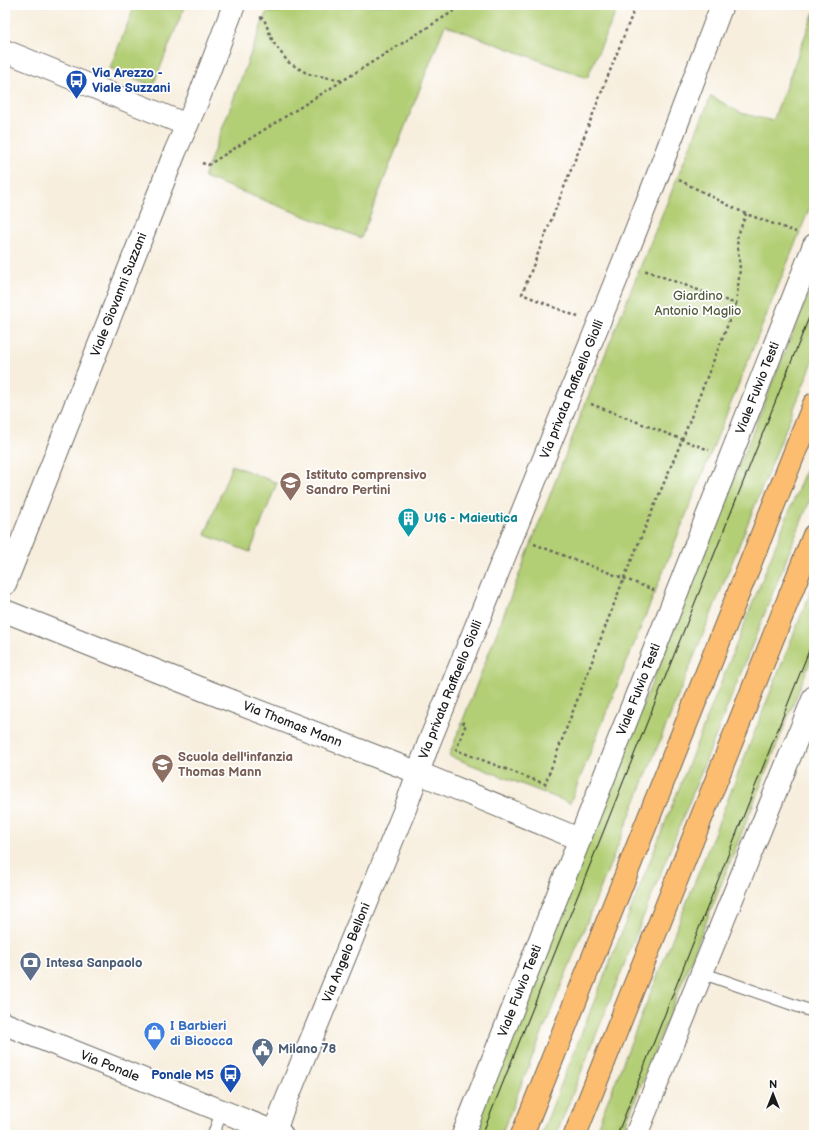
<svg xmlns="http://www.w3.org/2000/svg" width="819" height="1140" font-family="'Balsamiq Sans',sans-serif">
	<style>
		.green { fill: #b3cf76; stroke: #687649 }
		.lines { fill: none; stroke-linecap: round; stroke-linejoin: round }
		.service-casing { stroke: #696660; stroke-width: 13 }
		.minor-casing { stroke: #696660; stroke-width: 24 }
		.primary-casing { stroke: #696660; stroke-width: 24 }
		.path { stroke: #696660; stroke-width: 2.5; stroke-dasharray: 3 3; stroke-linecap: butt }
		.service { stroke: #fff; stroke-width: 11 }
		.minor { stroke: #fff; stroke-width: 22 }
		.primary { stroke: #fcbd6f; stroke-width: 22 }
		.tram { stroke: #1c1c1c; stroke-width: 1 }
		.labels { text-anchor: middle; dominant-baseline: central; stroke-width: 3.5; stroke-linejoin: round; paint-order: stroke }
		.transit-label { font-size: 13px; font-weight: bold; fill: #164399; stroke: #fff; text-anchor: start }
		.street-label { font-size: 13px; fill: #1c1c1c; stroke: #fff }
		.park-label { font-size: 13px; fill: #515b3c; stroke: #fff }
		.education-label { font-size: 13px; font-weight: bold; fill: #785e54; stroke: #fff; text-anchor: start }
		.culture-label { font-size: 13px; font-weight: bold; fill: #0d838f; stroke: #fff; text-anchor: start }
		.service-label { font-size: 13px; font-weight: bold; fill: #4e5e75; stroke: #fff; text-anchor: start }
		.shop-label { font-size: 13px; font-weight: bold; fill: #366cbe; stroke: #fff; text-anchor: start }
	</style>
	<rect width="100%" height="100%" fill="#fff"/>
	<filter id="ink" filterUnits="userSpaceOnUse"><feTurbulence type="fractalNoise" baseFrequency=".025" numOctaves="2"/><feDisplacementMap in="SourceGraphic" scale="8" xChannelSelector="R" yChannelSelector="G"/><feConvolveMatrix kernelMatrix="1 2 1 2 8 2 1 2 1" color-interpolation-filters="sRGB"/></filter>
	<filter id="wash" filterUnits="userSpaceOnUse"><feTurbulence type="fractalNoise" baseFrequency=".012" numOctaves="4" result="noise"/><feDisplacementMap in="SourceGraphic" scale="16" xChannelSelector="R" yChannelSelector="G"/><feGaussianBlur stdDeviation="0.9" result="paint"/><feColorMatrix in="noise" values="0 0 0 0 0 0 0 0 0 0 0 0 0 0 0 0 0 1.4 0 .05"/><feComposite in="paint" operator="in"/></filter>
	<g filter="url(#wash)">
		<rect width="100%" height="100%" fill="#f7eedd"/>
		<path class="green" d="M 135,5 L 185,5 L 153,86 L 110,68 Z
			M 332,5 L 619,5 L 587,78 L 445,25 L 361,238 L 204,177 L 266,13 Z
			M 814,12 L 814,197 L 570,803 L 449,756 L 586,402 L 640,268 L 711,96 L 741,113 L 773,121 Z
			M 814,280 L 814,359 L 501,1135 L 470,1135 Z
			M 814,449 L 814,490 L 556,1135 L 541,1135 Z
			M 232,465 L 277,483 L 250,552 L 205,535 Z
			M 814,583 L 814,652 L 621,1135 L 594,1135 Z"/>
	</g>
	<g filter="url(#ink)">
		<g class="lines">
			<defs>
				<path id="service" d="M 702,973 L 814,1012
					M 213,1135 L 222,1111"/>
				<g id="minor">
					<path d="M 5,51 L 187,125"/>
					<path id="s1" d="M 5,584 L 175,152 L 198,100 L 234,5"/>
					<path id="s2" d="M 5,611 L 214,694 L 419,773 L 579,839"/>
					<path id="s3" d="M 5,1024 L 282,1135"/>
					<path id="s4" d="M 275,1132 L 282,1111 L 405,809 L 428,745 L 623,263 L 655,182 L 722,5"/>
					<path id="s5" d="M 463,1135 L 814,245"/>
					<path d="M 636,1135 L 814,697"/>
				</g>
				<path id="primary" d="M 522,1135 L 814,404
					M 575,1135 L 814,535"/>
			</defs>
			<use href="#service" class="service-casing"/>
			<use href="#minor" class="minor-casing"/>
			<use href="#primary" class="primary-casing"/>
			<path class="path" d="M 260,17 L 264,19 L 273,42 L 288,62 L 308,74 L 342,80
				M 202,163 L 208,165 L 457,9 L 459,5
				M 679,180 L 746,214 L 796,232
				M 736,304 L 740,269 L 737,238 L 746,214
				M 578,317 L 522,294 L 636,5
				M 591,404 L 709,450
				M 534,544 L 654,590
				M 462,722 L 466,724 L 456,750 L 545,784 L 624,578 L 682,440 L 736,304 L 644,270"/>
			<use href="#service" class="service"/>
			<use href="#minor" class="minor"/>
			<use href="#primary" class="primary"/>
			<path class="tram" d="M 482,1135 L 814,305
				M 617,1135 L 814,638"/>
		</g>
	</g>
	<defs>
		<symbol id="bus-pin" viewBox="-11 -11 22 30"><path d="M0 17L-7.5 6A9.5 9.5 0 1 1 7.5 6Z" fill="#1a4fb4" stroke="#fff"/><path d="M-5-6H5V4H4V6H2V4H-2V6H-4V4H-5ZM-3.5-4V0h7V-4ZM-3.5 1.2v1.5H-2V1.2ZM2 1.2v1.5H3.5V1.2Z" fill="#fff"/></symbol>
		<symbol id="school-pin" viewBox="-11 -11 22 30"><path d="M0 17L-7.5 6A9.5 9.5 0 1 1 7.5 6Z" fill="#8d6e63" stroke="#fff"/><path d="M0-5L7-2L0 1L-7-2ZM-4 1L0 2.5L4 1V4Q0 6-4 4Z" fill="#fff"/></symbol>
		<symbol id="building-pin" viewBox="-11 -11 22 30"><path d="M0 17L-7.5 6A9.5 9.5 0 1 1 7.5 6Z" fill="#0f9aa8" stroke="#fff"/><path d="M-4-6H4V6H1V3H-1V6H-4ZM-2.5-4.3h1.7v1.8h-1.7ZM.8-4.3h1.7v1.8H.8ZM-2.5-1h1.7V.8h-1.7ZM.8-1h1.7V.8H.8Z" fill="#fff"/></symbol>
		<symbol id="bank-pin" viewBox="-11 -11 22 30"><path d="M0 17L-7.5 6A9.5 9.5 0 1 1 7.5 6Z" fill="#5c6f8a" stroke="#fff"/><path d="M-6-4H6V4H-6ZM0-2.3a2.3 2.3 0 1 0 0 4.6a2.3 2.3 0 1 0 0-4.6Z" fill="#fff"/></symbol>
		<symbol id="shop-pin" viewBox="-11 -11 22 30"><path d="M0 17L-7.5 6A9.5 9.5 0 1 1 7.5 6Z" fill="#3f7fe0" stroke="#fff"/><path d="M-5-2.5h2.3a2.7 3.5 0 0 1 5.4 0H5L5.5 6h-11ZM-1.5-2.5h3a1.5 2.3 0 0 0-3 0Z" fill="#fff"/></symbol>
		<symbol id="civic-pin" viewBox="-11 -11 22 30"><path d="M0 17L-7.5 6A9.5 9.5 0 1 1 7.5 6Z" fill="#5c6f8a" stroke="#fff"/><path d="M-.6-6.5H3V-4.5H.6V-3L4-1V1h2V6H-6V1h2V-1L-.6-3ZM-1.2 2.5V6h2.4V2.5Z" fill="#fff"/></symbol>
	</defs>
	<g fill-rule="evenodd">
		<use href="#bus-pin" x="64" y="68" width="25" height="34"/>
		<use href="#school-pin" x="278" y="470" width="25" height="34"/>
		<use href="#building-pin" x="396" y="506" width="25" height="34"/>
		<use href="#school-pin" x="150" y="752" width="25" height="34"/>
		<use href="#bank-pin" x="18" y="950" width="25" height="34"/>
		<use href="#shop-pin" x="142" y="1020" width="25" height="34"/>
		<use href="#civic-pin" x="250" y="1036" width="25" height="34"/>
		<use href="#bus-pin" x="218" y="1062" width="25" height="34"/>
	</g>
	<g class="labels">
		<g class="transit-label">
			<text x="92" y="73">Via Arezzo -<tspan x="92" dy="15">Viale Suzzani</tspan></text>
			<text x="214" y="1075" text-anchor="end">Ponale M5</text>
		</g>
		<g class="street-label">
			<text stroke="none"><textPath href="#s1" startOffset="311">Viale Giovanni Suzzani</textPath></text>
			<text stroke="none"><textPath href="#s5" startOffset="803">Viale Fulvio Testi</textPath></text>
			<text stroke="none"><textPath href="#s4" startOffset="800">Via privata Raffaello Giolli</textPath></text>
			<text stroke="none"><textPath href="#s4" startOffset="476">Via privata Raffaello Giolli</textPath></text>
			<text stroke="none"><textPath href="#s5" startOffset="479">Viale Fulvio Testi</textPath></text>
			<text stroke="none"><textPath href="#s2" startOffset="309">Via Thomas Mann</textPath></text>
			<text stroke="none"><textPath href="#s4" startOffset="193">Via Angelo Belloni</textPath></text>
			<text stroke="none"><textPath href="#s5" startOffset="155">Viale Fulvio Testi</textPath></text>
			<text stroke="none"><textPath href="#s3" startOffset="113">Via Ponale</textPath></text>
		</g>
		<g class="park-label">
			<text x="698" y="296">Giardino<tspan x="698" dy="15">Antonio Maglio</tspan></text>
		</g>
		<g class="education-label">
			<text x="306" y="475">Istituto comprensivo<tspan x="306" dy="15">Sandro Pertini</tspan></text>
			<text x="178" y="757">Scuola dell'infanzia<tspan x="178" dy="15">Thomas Mann</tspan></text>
		</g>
		<g class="culture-label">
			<text x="424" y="518">U16 - Maieutica</text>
		</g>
		<g class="service-label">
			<text x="46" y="963">Intesa Sanpaolo</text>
			<text x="278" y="1049">Milano 78</text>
		</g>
		<g class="shop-label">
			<text x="170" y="1026">I Barbieri<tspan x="170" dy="15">di Bicocca</tspan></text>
		</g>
	</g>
	<rect width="819" height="1140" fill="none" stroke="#fff" stroke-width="20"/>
	<g transform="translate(773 1094)" stroke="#ffffff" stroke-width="3" paint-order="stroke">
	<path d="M0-3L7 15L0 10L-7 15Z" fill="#1c1c1c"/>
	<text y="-6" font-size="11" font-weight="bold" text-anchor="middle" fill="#1c1c1c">N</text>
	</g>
</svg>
